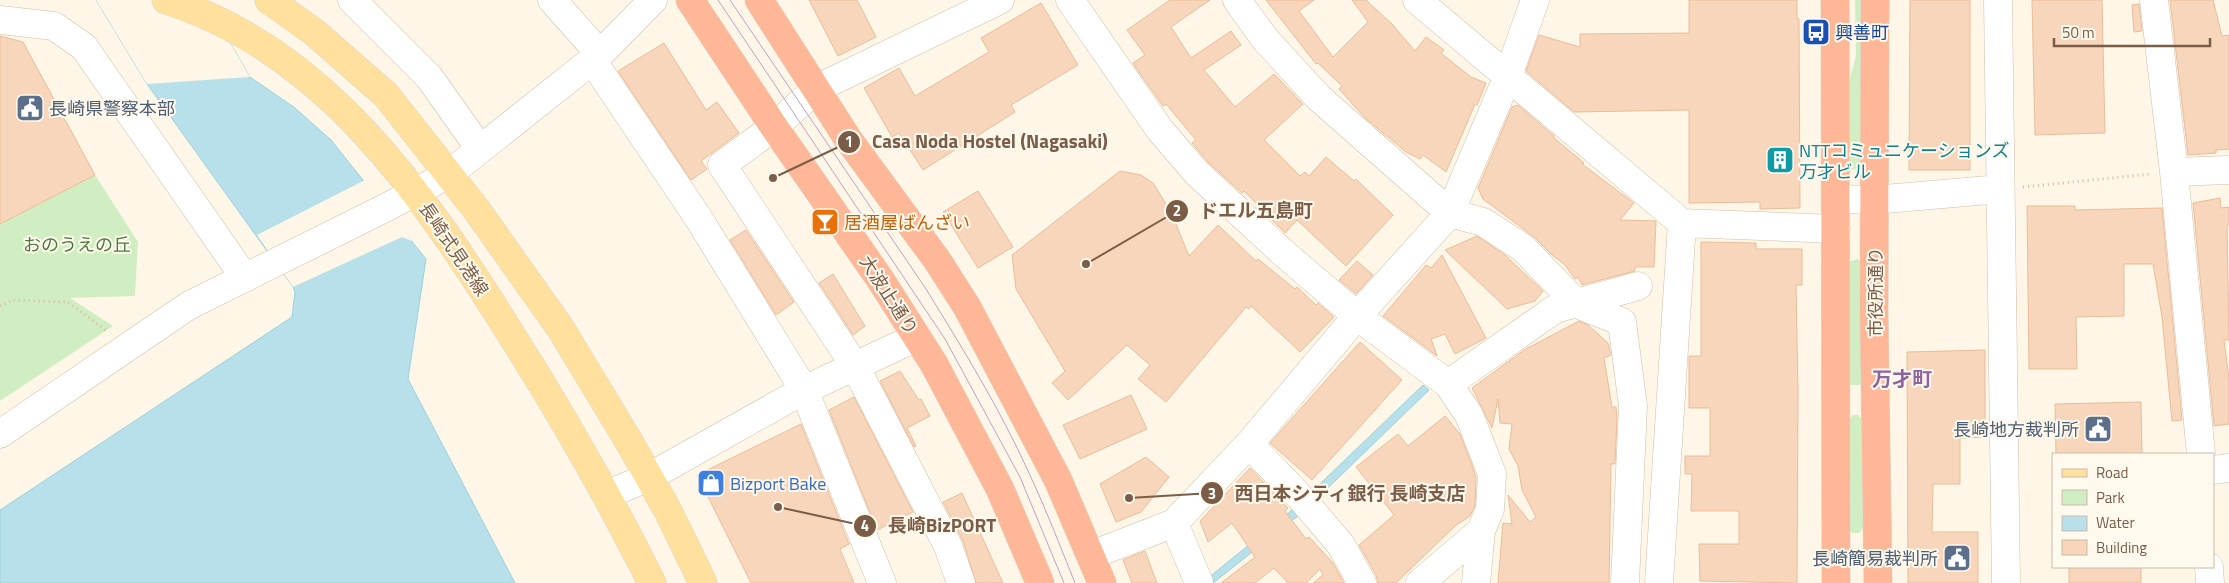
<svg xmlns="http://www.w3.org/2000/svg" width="2229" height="583" font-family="'Titillium Web','Noto Sans JP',sans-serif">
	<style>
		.green { fill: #d1eec2 }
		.water { fill: #b8e0ea; stroke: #9dd0dd }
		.pier { fill: #fef6e6 }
		.building { fill: #f7d6bb; stroke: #ebbd99 }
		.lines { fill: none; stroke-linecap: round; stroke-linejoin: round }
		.minor-casing { stroke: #d2beaa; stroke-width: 29 }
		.major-casing { stroke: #ddd5cf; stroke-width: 29 }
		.highway-casing { stroke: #ddd5cf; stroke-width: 29 }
		.path { stroke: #dcb99d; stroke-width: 3; stroke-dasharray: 1 4; stroke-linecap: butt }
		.minor { stroke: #fff; stroke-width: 28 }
		.major { stroke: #ffe09c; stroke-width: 28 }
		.highway { stroke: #feb897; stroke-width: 28 }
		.tram { stroke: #baa2ca; stroke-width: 1 }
		.labels { text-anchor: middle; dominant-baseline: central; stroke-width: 4; stroke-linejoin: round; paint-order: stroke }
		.transit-label { font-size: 18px; fill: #164399; stroke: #fff9ee; text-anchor: start }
		.service-label { font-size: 18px; fill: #4e5e75; stroke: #fff9ee; text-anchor: end }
		.culture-label { font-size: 18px; fill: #0d838f; stroke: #fff9ee; text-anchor: start }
		.food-label { font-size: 18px; fill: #c56008; stroke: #fff9ee; text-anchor: start }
		.park-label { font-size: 18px; fill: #4b7b3c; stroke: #fff9ee }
		.street-label { font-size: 18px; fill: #7b5d47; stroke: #fff9ee }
		.shop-label { font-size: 18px; fill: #366cbe; stroke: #fff9ee; text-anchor: start }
		.quarter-label { font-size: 20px; font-weight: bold; fill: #8e639f; stroke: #fff9ee }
		.leader { fill: none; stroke: #7b5d47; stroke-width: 2 }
		.callout-dot { fill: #7b5d47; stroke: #fff9ee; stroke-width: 2 }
		.mark-label { font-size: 15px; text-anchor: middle; font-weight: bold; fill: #fff }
		.callout-label { font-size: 19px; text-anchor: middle; font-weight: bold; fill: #7b5d47; stroke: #fff9ee; stroke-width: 4; stroke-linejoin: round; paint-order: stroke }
	</style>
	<rect width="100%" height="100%" fill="#fef6e6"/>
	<path class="green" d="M 1855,0 L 1863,0 L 1864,166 C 1858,170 1852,171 1846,167 L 1845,96 L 1856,56 Z
		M 95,175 L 138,242 L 135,296 L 70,298 L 113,326 L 0,401 L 0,224 Z
		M 1858,259 L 1861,262 L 1862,381 L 1859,385 L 1850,385 L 1846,382 L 1847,262 Z
		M 1853,415 L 1858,415 L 1861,418 L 1863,528 L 1859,533 L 1852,533 L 1847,530 L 1849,419 Z"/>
	<path class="water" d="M 96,0 L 205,0 L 250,77 L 295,108 L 331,140 L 426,259 L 408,379 L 515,583 L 0,583 L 0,510 L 292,317 L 295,292 L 293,287 L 147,84 Z
		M 1423,385 L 1429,390 L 1303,512 L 1213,583 L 1208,578 L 1297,506 Z"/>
	<path class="pier" d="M 96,0 L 205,0 L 250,77 L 147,84 Z
		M 365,180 L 412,241 L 402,237 L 293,287 L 257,235 Z"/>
	<path class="building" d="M 809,0 L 857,0 L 876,37 L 838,56 Z
		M 1170,0 L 1210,0 L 1171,27 L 1191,58 L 1231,31 L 1241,45 L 1204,70 L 1235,107 L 1274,74 L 1303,104 L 1264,140 L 1300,176 L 1305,172 L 1309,176 L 1326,157 L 1354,181 L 1356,179 L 1393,215 L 1346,266 L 1297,220 L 1285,233 L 1244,191 L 1242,193 L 1209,163 L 1192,143 L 1196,140 L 1166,104 L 1163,106 L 1136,68 L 1133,63 L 1145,55 L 1127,30 Z
		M 1266,0 L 1314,0 L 1299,11 L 1333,57 L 1368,22 L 1352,0 L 1366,0 L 1392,24 L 1415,51 L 1426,37 L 1444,50 L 1441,53 L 1462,70 L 1471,77 L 1486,83 L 1477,105 L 1475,104 L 1446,172 L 1423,155 L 1420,159 L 1406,152 L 1365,118 L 1339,89 L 1342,86 L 1318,63 L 1316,64 Z
		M 1689,0 L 1797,0 L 1797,19 L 1799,19 L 1800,208 L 1760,209 L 1760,202 L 1689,203 L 1689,110 L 1574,112 L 1526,71 L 1539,35 L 1580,47 L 1580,34 L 1689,33 Z
		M 1910,0 L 1970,0 L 1970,170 L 1909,170 Z
		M 2032,0 L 2102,0 L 2105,133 L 2035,135 Z
		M 2170,0 L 2213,0 L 2222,36 L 2229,35 L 2229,149 L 2216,150 L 2216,153 L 2188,155 Z
		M 1041,3 L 1078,65 L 1011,105 L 1015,112 L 923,170 L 899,133 L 892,137 L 864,88 L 899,68 L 915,96 L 989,52 L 981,38 Z
		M 2139,4 L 2142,31 L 2134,32 L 2132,5 Z
		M 0,36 L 23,42 L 95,175 L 0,224 Z
		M 664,43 L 706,110 L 717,102 L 739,133 L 701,161 L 707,169 L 691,180 L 618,71 Z
		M 1518,105 L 1554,136 L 1554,138 L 1584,163 L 1582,164 L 1634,203 L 1620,220 L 1656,221 L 1654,267 L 1635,267 L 1635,271 L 1582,285 L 1578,277 L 1575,279 L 1565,265 L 1551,254 L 1534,237 L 1483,199 L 1478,188 L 1512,107 Z
		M 1120,171 L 1141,175 L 1153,183 L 1171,212 L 1189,256 L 1218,225 L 1256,261 L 1258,259 L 1295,289 L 1297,287 L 1316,305 L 1318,303 L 1334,317 L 1300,352 L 1251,306 L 1249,309 L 1246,307 L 1166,402 L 1138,379 L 1150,365 L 1127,345 L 1068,400 L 1052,383 L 1065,371 L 1016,289 L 1012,255 Z
		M 978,191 L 1013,247 L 978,268 L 943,212 Z
		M 2220,198 L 2221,208 L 2229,207 L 2229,225 L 2227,225 L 2229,340 L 2224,340 L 2229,379 L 2229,424 L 2214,426 L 2193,203 Z
		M 2027,206 L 2075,206 L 2075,210 L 2162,208 L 2182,420 L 2172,421 L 2162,317 L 2153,264 L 2124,264 L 2124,316 L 2076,317 L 2077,369 L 2029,369 Z
		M 746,230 L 794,302 L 776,315 L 730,240 Z
		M 1477,236 L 1505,255 L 1543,291 L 1535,301 L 1507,309 L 1445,250 Z
		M 1701,242 L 1756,243 L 1756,249 L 1802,249 L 1802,285 L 1796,285 L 1798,391 L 1797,583 L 1700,581 L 1699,544 L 1739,544 L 1739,511 L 1691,511 L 1692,474 L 1685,474 L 1685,456 L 1710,456 L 1710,408 L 1689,408 L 1689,356 L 1701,356 Z
		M 1442,255 L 1486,338 L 1455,354 L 1445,334 L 1431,339 L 1437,356 L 1383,316 L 1426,265 L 1431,268 Z
		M 1357,261 L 1373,275 L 1356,294 L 1339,280 Z
		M 833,274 L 865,326 L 853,335 L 819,283 Z
		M 1579,321 L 1588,325 L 1608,343 L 1611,355 L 1604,358 L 1612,407 L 1616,407 L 1617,417 L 1615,464 L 1611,464 L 1609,583 L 1498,583 L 1503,523 L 1512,524 L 1508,495 L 1530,522 L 1536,517 L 1522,490 L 1518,466 L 1509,449 L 1512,424 L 1500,423 L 1498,399 L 1492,428 L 1472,388 L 1524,350 Z
		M 1360,342 L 1402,380 L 1312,480 L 1270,443 Z
		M 1985,350 L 1985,437 L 1960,438 L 1960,484 L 1933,484 L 1932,532 L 1978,532 L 1978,583 L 1908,583 L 1907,352 Z
		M 900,371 L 919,400 L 921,399 L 930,416 L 907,428 L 916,446 L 914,447 L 880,381 Z
		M 1131,395 L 1147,429 L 1080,459 L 1063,425 Z
		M 854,397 L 913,512 L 877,530 L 829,410 Z
		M 2141,402 L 2142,454 L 2056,454 L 2055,404 Z
		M 1445,416 L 1460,434 L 1472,465 L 1476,478 L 1475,506 L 1470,516 L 1455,526 L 1396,583 L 1378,583 L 1376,575 L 1359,545 L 1394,515 L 1356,467 L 1398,434 L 1408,446 Z
		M 801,424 L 849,544 L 840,549 L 854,583 L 751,583 L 697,475 Z
		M 1146,457 L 1169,477 L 1141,512 L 1116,522 L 1100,484 Z
		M 1250,468 L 1288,508 L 1285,511 L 1306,539 L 1309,537 L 1333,563 L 1344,583 L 1313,583 L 1323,575 L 1320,569 L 1306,583 L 1288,583 L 1274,568 L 1255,583 L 1221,583 L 1255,557 L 1232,523 L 1208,542 L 1200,521 Z
		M 962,493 L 1003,583 L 976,583 L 963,541 L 943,502 Z
		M 1145,551 L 1157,583 L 1132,583 L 1123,560 Z
		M 2069,567 L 2141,567 L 2141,583 L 2069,583 Z"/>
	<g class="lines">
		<defs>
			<path id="minor" d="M 352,0 L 429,77 L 480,149
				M 552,0 L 600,54
				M 1070,0 L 1160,130 L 1196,172 L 1280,250 L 1357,316 L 1448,384 L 1469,415 L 1492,474 L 1490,509 L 1481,531 L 1420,583
				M 1237,0 L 1265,39 L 1319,98 L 1450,213 L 1483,222 L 1523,248 L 1577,304 L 1622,322 L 1633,406 L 1625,583
				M 1417,0 L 1682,223 L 1836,229
				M 1998,0 L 2006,583
				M 2154,0 L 2174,172 L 2201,454
				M 0,20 L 54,26 L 84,47 L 245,278
				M 592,60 L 699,219 L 804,390 L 882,583
				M 2174,172 L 2229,170
				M 1836,199 L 1874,200 L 2000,189
				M 1448,384 L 1555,309 L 1638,286
				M 0,434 L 188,306 L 387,207 L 449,174 L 600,54 L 653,0
				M 1249,444 L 1301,498 L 1341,545 L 1362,583
				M 2213,470 L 2229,468
				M 606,495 L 649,477 L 804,390 L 917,337
				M 1174,523 L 1199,583
				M 1092,555 L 1174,523 L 1249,444 L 1357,316 L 1450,213 L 1508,76 L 1535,0
				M 2209,567 L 2210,583
				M 961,583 L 948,546 L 855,366 L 722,165 L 774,127 L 816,89 L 1000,0
				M 1476,583 L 1481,531
				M 1659,583 L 1682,223"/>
			<path id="major" d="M 166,0 C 325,50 423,194 507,328 C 560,411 608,495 652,583
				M 269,0 L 314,32 L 386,95 L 476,209 L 561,329 L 631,445 L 668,511 L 703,583"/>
			<path id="highway" d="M 690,0 L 774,127 L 880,279 L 934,364 L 1000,489 L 1040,583
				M 759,0 L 848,139 L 937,260 L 967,307 L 1058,480 L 1102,583
				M 1835,0 L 1836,583
				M 1875,0 L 1874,311 L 1878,583"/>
		</defs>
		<use href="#minor" class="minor-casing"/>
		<use href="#major" class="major-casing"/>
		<use href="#highway" class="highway-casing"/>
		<path class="path" d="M 2023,187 L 2151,174
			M 0,306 L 13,300 L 68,302 L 108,332"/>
		<use href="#minor" class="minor"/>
		<use href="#major" class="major"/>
		<use href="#highway" class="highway"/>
		<path class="tram" d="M 718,0 L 945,339 L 1020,477 L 1064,583
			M 730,0 L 926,289 C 963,349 1000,409 1029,473 C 1046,509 1060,546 1075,583"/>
	</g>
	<defs>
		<symbol id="bus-square" viewBox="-11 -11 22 22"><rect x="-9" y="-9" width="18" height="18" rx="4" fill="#1a4fb4" stroke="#fff9ee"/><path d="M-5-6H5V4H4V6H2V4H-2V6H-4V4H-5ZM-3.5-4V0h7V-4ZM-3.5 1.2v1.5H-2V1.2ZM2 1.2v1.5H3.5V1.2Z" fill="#fff"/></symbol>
		<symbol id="civic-square" viewBox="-11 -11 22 22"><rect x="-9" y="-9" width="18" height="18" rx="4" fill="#5c6f8a" stroke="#fff9ee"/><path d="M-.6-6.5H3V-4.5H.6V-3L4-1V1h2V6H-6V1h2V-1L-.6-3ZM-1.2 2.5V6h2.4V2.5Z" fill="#fff"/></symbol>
		<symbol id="building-square" viewBox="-11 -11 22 22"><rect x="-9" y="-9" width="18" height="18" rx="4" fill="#0f9aa8" stroke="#fff9ee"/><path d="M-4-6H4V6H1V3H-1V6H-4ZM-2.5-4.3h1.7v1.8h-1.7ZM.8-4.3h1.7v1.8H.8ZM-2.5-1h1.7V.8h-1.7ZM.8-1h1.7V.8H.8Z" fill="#fff"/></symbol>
		<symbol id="bar-square" viewBox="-11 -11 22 22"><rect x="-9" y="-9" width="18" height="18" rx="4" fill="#e8710a" stroke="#fff9ee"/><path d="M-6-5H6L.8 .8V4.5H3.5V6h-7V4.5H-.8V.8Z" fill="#fff"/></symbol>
		<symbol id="shop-square" viewBox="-11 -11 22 22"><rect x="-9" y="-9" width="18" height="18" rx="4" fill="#3f7fe0" stroke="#fff9ee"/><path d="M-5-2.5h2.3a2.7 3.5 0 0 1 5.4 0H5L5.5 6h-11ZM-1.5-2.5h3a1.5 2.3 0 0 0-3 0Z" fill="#fff"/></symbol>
	</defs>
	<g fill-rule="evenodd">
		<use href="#bus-square" x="1800" y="16" width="32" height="32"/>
		<use href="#civic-square" x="14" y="92" width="32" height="32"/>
		<use href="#building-square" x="1764" y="144" width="32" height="32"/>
		<use href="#bar-square" x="809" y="206" width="32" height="32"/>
		<use href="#civic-square" x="2082" y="413" width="32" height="32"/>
		<use href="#shop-square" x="695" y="467" width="32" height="32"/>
		<use href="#civic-square" x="1941" y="542" width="32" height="32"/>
	</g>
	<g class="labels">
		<g class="transit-label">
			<text x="1835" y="32">興善町</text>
		</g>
		<g class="service-label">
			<text x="49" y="108" text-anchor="start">長崎県警察本部</text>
			<text x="2079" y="429">長崎地方裁判所</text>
			<text x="1938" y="558">長崎簡易裁判所</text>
		</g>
		<g class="culture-label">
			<text x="1799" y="150">NTTコミュニケーションズ<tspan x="1799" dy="21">万才ビル</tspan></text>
		</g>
		<g class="food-label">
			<text x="844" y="222">居酒屋ばんざい</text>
		</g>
		<g class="park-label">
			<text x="77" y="244">おのうえの丘</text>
		</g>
		<g class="street-label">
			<text transform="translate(454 249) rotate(56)">長崎式見港線</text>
			<text transform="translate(1875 292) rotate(-90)">市役所通り</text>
			<text transform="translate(889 295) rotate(57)">大波止通り</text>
		</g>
		<g class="shop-label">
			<text x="730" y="483">Bizport Bake</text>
		</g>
		<g class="quarter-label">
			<text x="1902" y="378">万才町</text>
		</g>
	</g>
	<path class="leader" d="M773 178L849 142M1086 264L1177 211M1129 498L1212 493M778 507L865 526"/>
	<g class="callout-dot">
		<circle cx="773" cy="178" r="5"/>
		<circle cx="1086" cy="264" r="5"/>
		<circle cx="1129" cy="498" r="5"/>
		<circle cx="778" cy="507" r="5"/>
		<circle cx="849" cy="142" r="12"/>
		<circle cx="1177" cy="211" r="12"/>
		<circle cx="1212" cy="493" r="12"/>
		<circle cx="865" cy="526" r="12"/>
	</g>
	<g class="mark-label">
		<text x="849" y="147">1</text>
		<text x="1177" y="216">2</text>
		<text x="1212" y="499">3</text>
		<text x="865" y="531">4</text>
	</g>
	<g class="callout-label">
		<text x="990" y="148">Casa Noda Hostel (Nagasaki)</text>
		<text x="1256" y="217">ドエル五島町</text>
		<text x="1350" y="500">西日本シティ銀行 長崎支店</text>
		<text x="942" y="532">長崎BizPORT</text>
	</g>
	<rect x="2052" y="453" width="162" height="115" fill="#fff9ee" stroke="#cabbab"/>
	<rect x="2062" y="469" width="25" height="8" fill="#ffe09c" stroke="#cabbab"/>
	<text x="2096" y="478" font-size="15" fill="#7b5d47">Road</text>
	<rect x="2062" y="490" width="25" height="15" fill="#d1eec2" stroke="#cabbab"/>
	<text x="2096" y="503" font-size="15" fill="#7b5d47">Park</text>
	<rect x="2062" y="516" width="25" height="15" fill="#b8e0ea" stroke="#cabbab"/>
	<text x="2096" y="528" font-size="15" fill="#7b5d47">Water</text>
	<rect x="2062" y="540" width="25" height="15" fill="#f7d6bb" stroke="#cabbab"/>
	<text x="2096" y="553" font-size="15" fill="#7b5d47">Building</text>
	<path d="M2054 38v8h156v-8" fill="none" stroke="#7b5d47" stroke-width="2.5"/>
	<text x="2062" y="38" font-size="15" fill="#7b5d47" stroke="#fff9ee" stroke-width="4" paint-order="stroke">50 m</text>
</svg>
